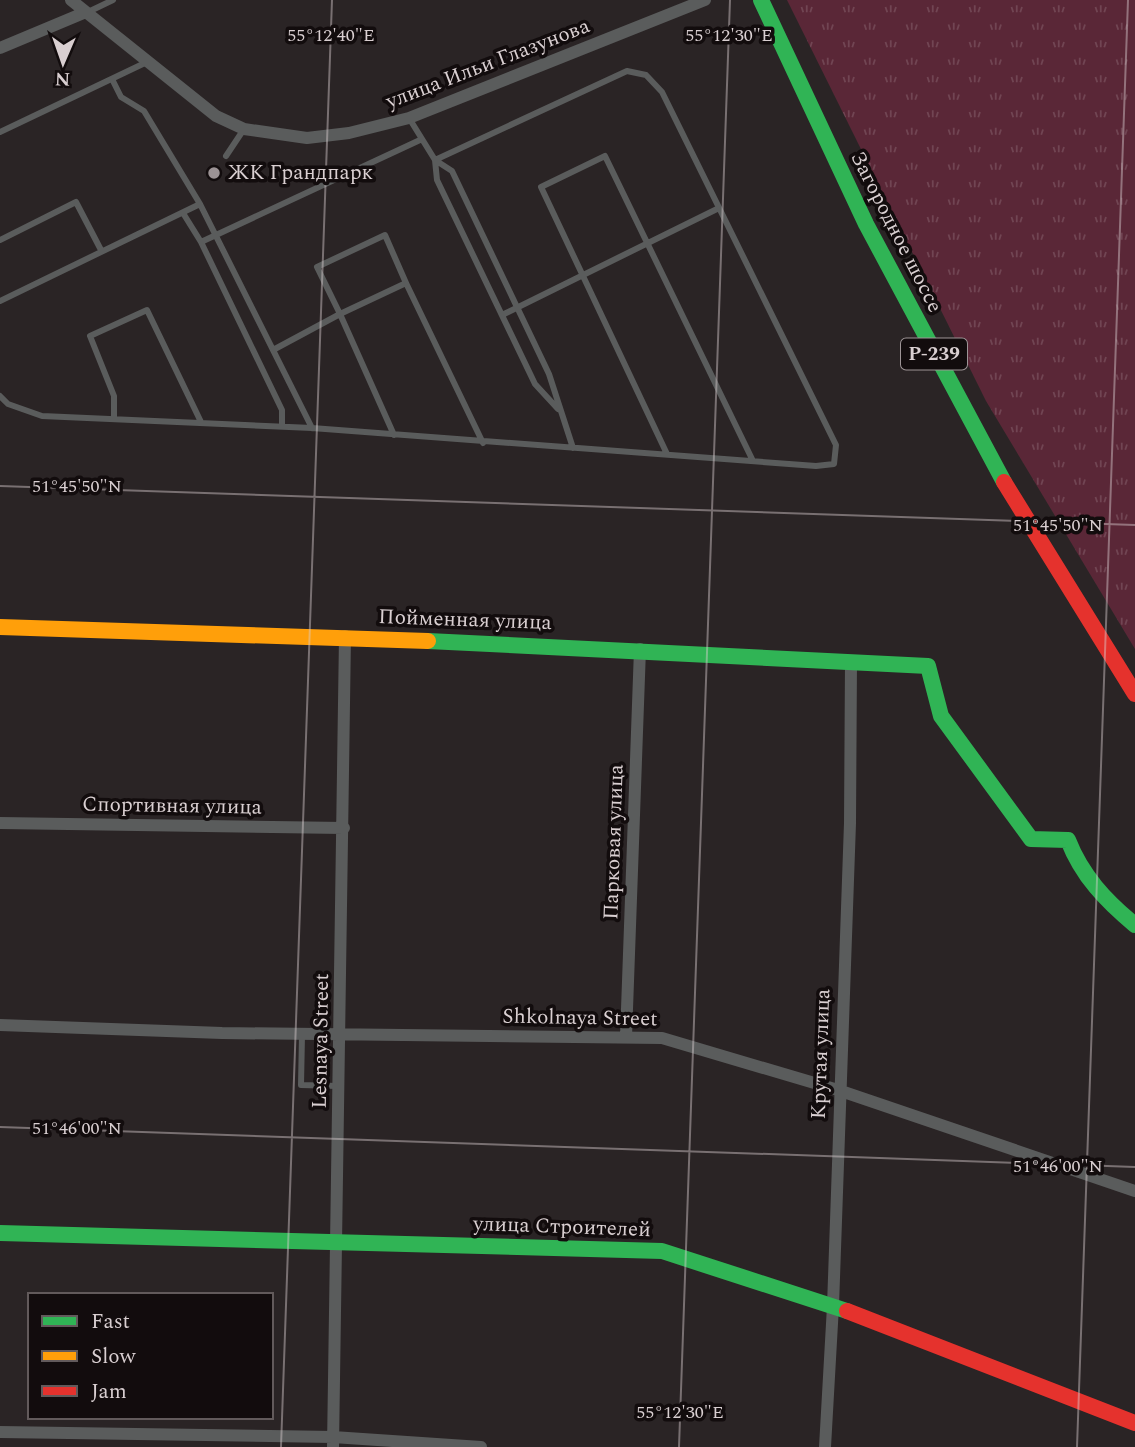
<svg xmlns="http://www.w3.org/2000/svg" width="1135" height="1447" font-family="Spectral,serif">
	<style>
		.grass { fill: url(#grass-tufts) }
		.lines { fill: none; stroke-linecap: round; stroke-linejoin: round }
		.lane { stroke: #5a5c5c; stroke-width: 6 }
		.street { stroke: #5a5c5c; stroke-width: 12 }
		.fast { stroke: #30b455; stroke-width: 16 }
		.slow { stroke: #ff9f0a; stroke-width: 16 }
		.jam { stroke: #e5322d; stroke-width: 16 }
		.ticks { fill: none; stroke: #d9cfd1; stroke-width: 2; stroke-opacity: 0.45 }
		.poi-dot { fill: #9c9395; stroke: #120c0d; stroke-width: 2.5 }
		.labels { text-anchor: middle; dominant-baseline: central; stroke-width: 7; stroke-linejoin: round; paint-order: stroke }
		.shield { fill: #120c0d; stroke: #9d9496; stroke-width: 2 }
		.shield-label { font-size: 19px; font-weight: bold; fill: #d9cfd1 }
		.street-label { font-size: 21px; fill: #d9cfd1; stroke: #120c0d }
		.poi-label { font-size: 21px; fill: #d9cfd1; stroke: #120c0d; text-anchor: start }
		.ticks-label { font-size: 18px; text-anchor: middle; fill: #d9cfd1; stroke: #120c0d; stroke-width: 7; stroke-linejoin: round; paint-order: stroke }
	</style>
	<defs>
		<pattern id="grass-tufts" width="24" height="20" patternUnits="userSpaceOnUse" patternTransform="scale(1.75)"><rect width="24" height="20" fill="#5a2737"/><path d="M3 7l-1-3M5 7V3M7 7l1-3M15 17l-1-3M17 17v-4M19 17l1-3" fill="none" stroke="#714553"/></pattern>
	</defs>
	<rect width="100%" height="100%" fill="#2a2425"/>
	<path class="grass" d="M 787,0 L 1135,0 L 1135,649 L 986,401 Z"/>
	<g class="lines">
		<path class="lane" d="M 88,12 L 113,0
			M 112,79 L 121,97 L 144,111 L 200,204 L 312,428
			M 409,118 L 435,160 L 452,171 L 549,374 L 573,448
			M 0,132 L 147,62
			M 226,156 L 244,129
			M 183,213 L 201,242 L 282,410 L 282,426
			M 0,240 L 76,202 L 101,250
			M 201,242 L 420,140
			M 0,301 L 200,204
			M 502,315 L 719,208
			M 273,350 L 340,314 L 317,267 L 385,235 L 406,283
			M 0,396 L 8,404 L 42,416 L 312,428 L 816,466 L 834,464 L 836,445 L 662,92 L 646,75 L 627,71 L 435,160 L 437,180 L 535,384 L 558,409
			M 114,418 L 114,396 L 90,336 L 147,310 L 201,422
			M 394,435 L 340,314 L 406,283 L 483,443
			M 667,454 L 541,187 L 605,156 L 753,461
			M 302,1035 L 301,1085 L 338,1086"/>
		<path class="street" d="M 71,0 L 216,116 L 244,129 L 307,138 L 349,133 L 409,118 L 705,0
			M 0,48 L 86,12
			M 0,823 L 344,828
			M 0,1025 L 222,1033 L 662,1038 L 838,1090 L 1135,1191
			M 626,1037 L 640,649
			M 0,1432 L 333,1437 L 481,1447
			M 333,1447 L 345,636
			M 825,1447 L 833,1306 L 850,823 L 851,661"/>
		<path class="fast" d="M 761,0 L 866,224 L 1004,482
			M 428,641 L 928,666 L 941,716 L 1031,839 L 1068,840 C 1082,876 1106,901 1135,925
			M 0,1233 L 662,1251 L 847,1311"/>
		<path class="slow" d="M 0,627 L 428,641"/>
		<path class="jam" d="M 1004,482 L 1135,694
			M 847,1311 L 1135,1423"/>
	</g>
	<path class="ticks" d="M 0,486 L 1135,525M 0,1127 L 1135,1167M 281,1447 L 332,0M 679,1447 L 730,0M 1077,1447 L 1128,0"/>
	<circle class="poi-dot" cx="214" cy="173" r="7"/>
	<g class="labels">
		<rect class="shield" x="901" y="338.5" width="66" height="31" rx="5"/>
		<g class="shield-label">
			<text x="934" y="354">Р-239</text>
		</g>
		<g class="street-label">
			<text transform="translate(488 64) rotate(-21)">улица Ильи Глазунова</text>
			<text transform="translate(896 232) rotate(63)">Загородное шоссе</text>
			<text transform="translate(465 620) rotate(2)">Пойменная улица</text>
			<text transform="translate(172 806) rotate(1)">Спортивная улица</text>
			<text transform="translate(614 842) rotate(-88)">Парковая улица</text>
			<text transform="translate(580 1018) rotate(1)">Shkolnaya Street</text>
			<text transform="translate(321 1041) rotate(-89)">Lesnaya Street</text>
			<text transform="translate(821 1054) rotate(-88)">Крутая улица</text>
			<text transform="translate(562 1227) rotate(2)">улица Строителей</text>
		</g>
		<g class="poi-label">
			<text x="228" y="173">ЖК Грандпарк</text>
		</g>
	</g>
	<g class="ticks-label">
		<text x="331" y="41">55°12'40"E</text>
		<text x="729" y="41">55°12'30"E</text>
		<text x="77" y="492">51°45'50"N</text>
		<text x="1058" y="531">51°45'50"N</text>
		<text x="77" y="1134">51°46'00"N</text>
		<text x="1058" y="1172">51°46'00"N</text>
		<text x="680" y="1418">55°12'30"E</text>
	</g>
	<rect x="28" y="1293" width="245" height="126" fill="#120c0d" stroke="#625a5b" stroke-width="2"/>
	<rect x="42" y="1316" width="35" height="10" fill="#30b455" stroke="#625a5b" stroke-width="2"/>
	<text x="91" y="1328" font-size="21" fill="#d9cfd1">Fast</text>
	<rect x="42" y="1351" width="35" height="10" fill="#ff9f0a" stroke="#625a5b" stroke-width="2"/>
	<text x="91" y="1363" font-size="21" fill="#d9cfd1">Slow</text>
	<rect x="42" y="1386" width="35" height="10" fill="#e5322d" stroke="#625a5b" stroke-width="2"/>
	<text x="91" y="1398" font-size="21" fill="#d9cfd1">Jam</text>
	<g transform="translate(63 63) rotate(182)" stroke="#120c0d" stroke-width="5" paint-order="stroke">
	<path d="M0-5L12 26L0 18L-12 26Z" fill="#d9cfd1"/>
	<text y="-10" font-size="19" font-weight="bold" text-anchor="middle" fill="#d9cfd1">N</text>
	</g>
</svg>
